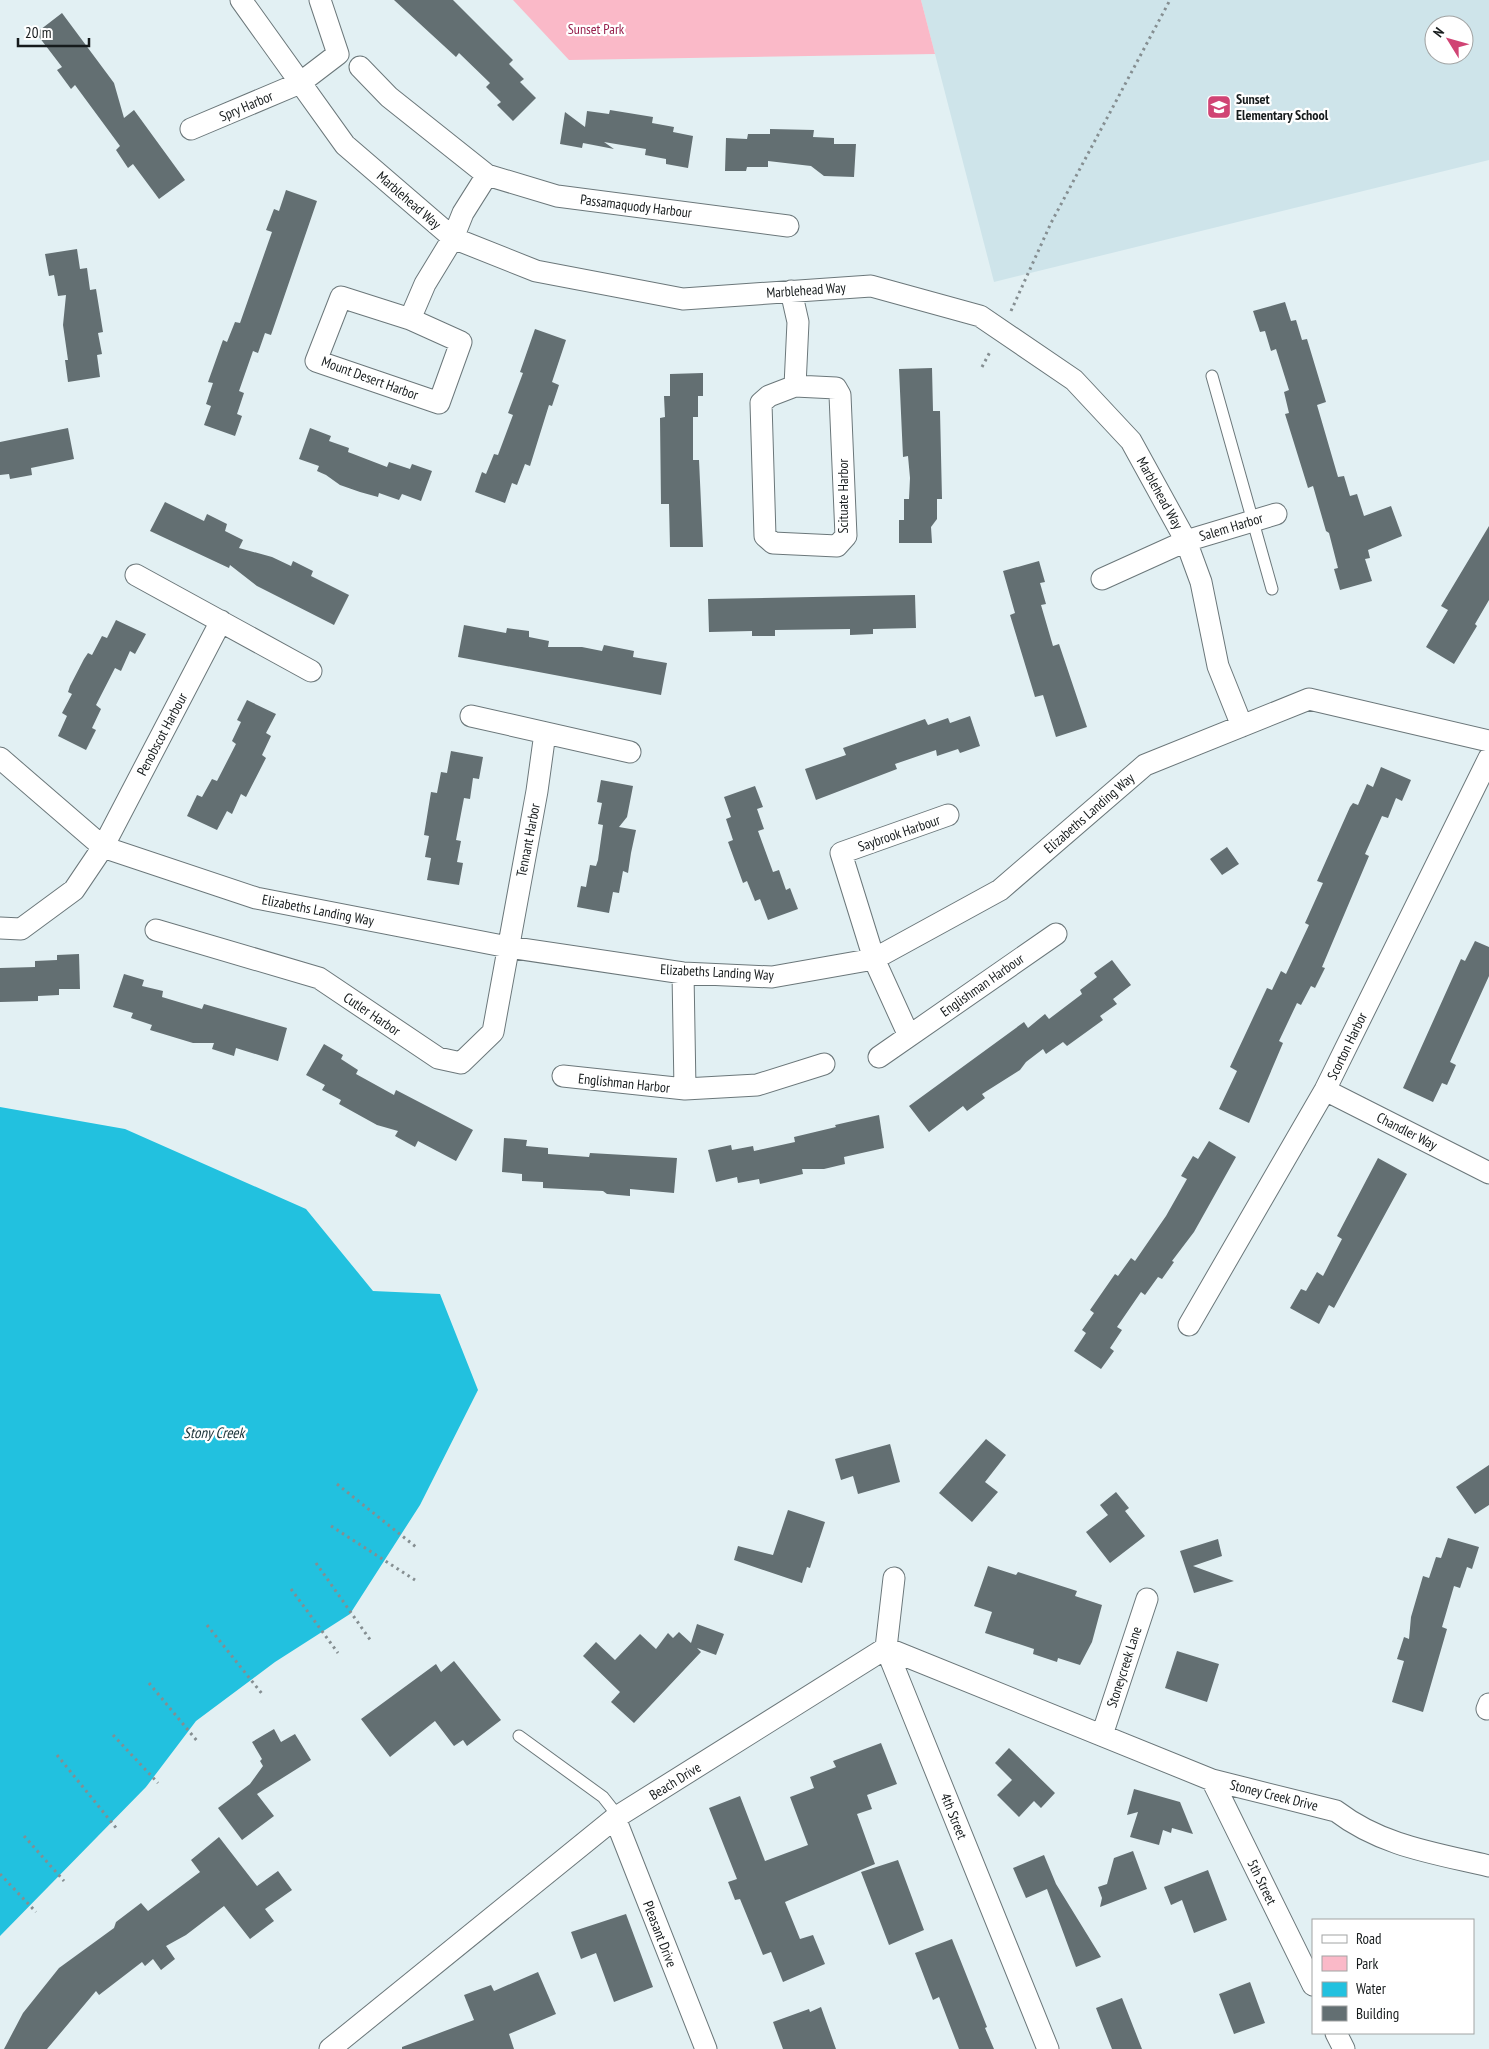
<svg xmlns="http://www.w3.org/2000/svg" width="1489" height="2049" font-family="'PT Sans Narrow',sans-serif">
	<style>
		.built { fill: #cee4ea; fill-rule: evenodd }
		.green { fill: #fab9c8 }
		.water { fill: #22c1df }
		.building { fill: #636f72 }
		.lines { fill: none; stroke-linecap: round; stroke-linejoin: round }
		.lane-casing { stroke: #6b777a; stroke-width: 13 }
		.street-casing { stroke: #6b777a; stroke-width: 23 }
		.path { stroke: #858e91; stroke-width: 3; stroke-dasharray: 2.5 4; stroke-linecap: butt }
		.lane { stroke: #fff; stroke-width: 11 }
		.street { stroke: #fff; stroke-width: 21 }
		.labels { text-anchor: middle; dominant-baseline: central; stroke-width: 4.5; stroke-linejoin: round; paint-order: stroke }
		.park-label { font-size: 14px; fill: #961f4c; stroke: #fff }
		.poi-label { font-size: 14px; font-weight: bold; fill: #161b1c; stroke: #fff; text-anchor: start }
		.street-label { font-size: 14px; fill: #161b1c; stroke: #fff }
		.water-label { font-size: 15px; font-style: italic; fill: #20373d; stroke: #fff }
	</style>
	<rect width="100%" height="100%" fill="#e2f0f3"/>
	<path class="built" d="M 921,0 L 1489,0 L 1489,160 L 994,282 ZM 1434,25 L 1464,25 L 1464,55 L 1434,55 Z"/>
	<path class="green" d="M 513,0 L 921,0 L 935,54 L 569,60 Z"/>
	<path class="water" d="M 0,1107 L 125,1129 L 306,1209 L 373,1291 L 440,1294 L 478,1390 L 420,1505 L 350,1614 L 275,1662 L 196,1721 L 146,1787 L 0,1936 Z"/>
	<path class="building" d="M 394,0 L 453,0 L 513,60 L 509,64 L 524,79 L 520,82 L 536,98 L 513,121 L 497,105 L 501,102 L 486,87 L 490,83 L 459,53 L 456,57 Z
		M 62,13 L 114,83 L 124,118 L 134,110 L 185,180 L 159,199 L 133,164 L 128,168 L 116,150 L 120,146 L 75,85 L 71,89 L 57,70 L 62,67 L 36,33 Z
		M 610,110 L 653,117 L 652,123 L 674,127 L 673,132 L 693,136 L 688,168 L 666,164 L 666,159 L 645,155 L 646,149 L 604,142 L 614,149 L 583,143 L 582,148 L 560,144 L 565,112 L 585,127 L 587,111 L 609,114 Z
		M 770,129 L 814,130 L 813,137 L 834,138 L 834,144 L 856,144 L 854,177 L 824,176 L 811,166 L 768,161 L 768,167 L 747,167 L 746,171 L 725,171 L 726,138 L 747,139 L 748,134 L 770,134 Z
		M 286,190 L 317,201 L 271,335 L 265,333 L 258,353 L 253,351 L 239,391 L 244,393 L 237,414 L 242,416 L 235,436 L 204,425 L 211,406 L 206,404 L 213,383 L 208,382 L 223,340 L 227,342 L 235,322 L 240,323 L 272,232 L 266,230 L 274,209 L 279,211 Z
		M 77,249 L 80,269 L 87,268 L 90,290 L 96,289 L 103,332 L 98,333 L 102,354 L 97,355 L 100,377 L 68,382 L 65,360 L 68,360 L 63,325 L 66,295 L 58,296 L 54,275 L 49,276 L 45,254 Z
		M 1285,302 L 1291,321 L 1296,320 L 1302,340 L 1307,339 L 1326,402 L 1317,405 L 1338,477 L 1344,476 L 1350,496 L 1357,494 L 1364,516 L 1391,506 L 1402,536 L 1368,550 L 1370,558 L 1365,559 L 1372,581 L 1340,590 L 1334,569 L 1338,568 L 1329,533 L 1326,531 L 1313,486 L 1308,488 L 1285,414 L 1289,413 L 1284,392 L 1289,390 L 1276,349 L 1271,351 L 1265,331 L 1260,332 L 1253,311 Z
		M 535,329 L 566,340 L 552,382 L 559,385 L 552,406 L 549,405 L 530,466 L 525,464 L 517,485 L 512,483 L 505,503 L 475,492 L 482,472 L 486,474 L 494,454 L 498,455 L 513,415 L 508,413 L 523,373 L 520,372 Z
		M 932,368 L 933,411 L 940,411 L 942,499 L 937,499 L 937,519 L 931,527 L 932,543 L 899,543 L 899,520 L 904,520 L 904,499 L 909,499 L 910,478 L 908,456 L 903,457 L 899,369 Z
		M 703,373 L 703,396 L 698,396 L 698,417 L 693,417 L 693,460 L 699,460 L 703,547 L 670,547 L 669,504 L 661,504 L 660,418 L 665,417 L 664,396 L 670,396 L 670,374 Z
		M 68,428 L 74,459 L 31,468 L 32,475 L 10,479 L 9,474 L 0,475 L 0,442 Z
		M 310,428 L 331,436 L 329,441 L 349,448 L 348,452 L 387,467 L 389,462 L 410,469 L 412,464 L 432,471 L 421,501 L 402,494 L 399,500 L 379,493 L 378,497 L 360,492 L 340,485 L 326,475 L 317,471 L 319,466 L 299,459 Z
		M 165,502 L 204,521 L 207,514 L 227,524 L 225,531 L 243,540 L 239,548 L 272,557 L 291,566 L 293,561 L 313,571 L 311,576 L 349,595 L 334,625 L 257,586 L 230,565 L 229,568 L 150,531 Z
		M 1489,526 L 1489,600 L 1475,624 L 1477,626 L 1454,664 L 1426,647 L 1448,610 L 1441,606 Z
		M 1039,561 L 1045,582 L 1040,583 L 1046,604 L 1041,605 L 1053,646 L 1059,644 L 1087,727 L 1056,737 L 1043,695 L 1035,697 L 1010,615 L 1015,613 L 1003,571 Z
		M 915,595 L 916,628 L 873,629 L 873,634 L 850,635 L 850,629 L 775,630 L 775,636 L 752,636 L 752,631 L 709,632 L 708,599 Z
		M 116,620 L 146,634 L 135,654 L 130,651 L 121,671 L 115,668 L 96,705 L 101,709 L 92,728 L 96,730 L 86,750 L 58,736 L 67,716 L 62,713 L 72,694 L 68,692 L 70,686 L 84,659 L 88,653 L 92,655 L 102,636 L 107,638 Z
		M 464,625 L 506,633 L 507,628 L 529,631 L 529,637 L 549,641 L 548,647 L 582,647 L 602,651 L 604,645 L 634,651 L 633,657 L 667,663 L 661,695 L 458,657 Z
		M 247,700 L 276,714 L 266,733 L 271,736 L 262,755 L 266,758 L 246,797 L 241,794 L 232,814 L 227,811 L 217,830 L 187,816 L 197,795 L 202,797 L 212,779 L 217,781 L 236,744 L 232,741 L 241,722 L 237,720 Z
		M 970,716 L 980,746 L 960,753 L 958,749 L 937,756 L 936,750 L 895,764 L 897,769 L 816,800 L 805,769 L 846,755 L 843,748 L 925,719 L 928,725 L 948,718 L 950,723 Z
		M 451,751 L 483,757 L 479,779 L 473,778 L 470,799 L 464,798 L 456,840 L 461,841 L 457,862 L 463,863 L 459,885 L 427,880 L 431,858 L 425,857 L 429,836 L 424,835 L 431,792 L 437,793 L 441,772 L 447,773 Z
		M 1381,767 L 1411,780 L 1402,801 L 1396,798 L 1388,818 L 1382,816 L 1365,854 L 1369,856 L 1322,967 L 1325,968 L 1315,988 L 1311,986 L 1301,1005 L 1297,1003 L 1279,1041 L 1283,1043 L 1249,1123 L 1219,1109 L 1237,1071 L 1230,1067 L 1267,988 L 1272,990 L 1281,971 L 1286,974 L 1309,925 L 1305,923 L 1323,883 L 1317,881 L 1350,807 L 1353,803 L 1358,805 L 1367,784 L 1373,787 Z
		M 601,780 L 633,786 L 627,817 L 619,827 L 636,830 L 631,853 L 628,873 L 623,871 L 619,893 L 613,892 L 609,913 L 577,907 L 581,886 L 586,887 L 590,865 L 596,866 L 598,860 L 603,825 L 598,824 L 602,803 L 597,802 Z
		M 755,786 L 763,807 L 757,809 L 764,829 L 758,831 L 773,872 L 779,870 L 786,890 L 790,888 L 798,909 L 768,920 L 760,899 L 755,901 L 747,881 L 743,883 L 728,842 L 733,840 L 726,819 L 731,817 L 724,797 Z
		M 1227,847 L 1239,864 L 1222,875 L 1210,859 Z
		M 1475,941 L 1489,947 L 1489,976 L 1450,1062 L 1456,1065 L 1447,1085 L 1442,1083 L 1433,1102 L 1403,1088 L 1461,959 L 1465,961 Z
		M 79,954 L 80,989 L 59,989 L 59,995 L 38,996 L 38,1001 L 0,1002 L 0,968 L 35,967 L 35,961 L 57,960 L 57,955 Z
		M 1112,960 L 1131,985 L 1113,999 L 1117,1004 L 1100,1016 L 1103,1020 L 1067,1046 L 1063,1042 L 1046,1054 L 1043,1049 L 1026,1062 L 1020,1070 L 982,1094 L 985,1098 L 967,1111 L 963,1106 L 929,1132 L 909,1106 L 1024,1022 L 1028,1028 L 1045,1014 L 1049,1019 L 1082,994 L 1080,990 L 1097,977 L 1094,973 Z
		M 124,974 L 144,980 L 142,986 L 163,991 L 162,997 L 202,1009 L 204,1004 L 287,1028 L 278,1061 L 236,1048 L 234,1056 L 212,1049 L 214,1043 L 193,1043 L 150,1030 L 152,1025 L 131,1018 L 133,1013 L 113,1007 Z
		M 324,1044 L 343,1055 L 341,1059 L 358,1070 L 356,1074 L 394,1095 L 396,1090 L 473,1130 L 456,1161 L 418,1141 L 415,1147 L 395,1136 L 398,1131 L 377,1125 L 339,1104 L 341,1100 L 322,1090 L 325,1085 L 306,1075 Z
		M 879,1115 L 884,1148 L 844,1157 L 845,1164 L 824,1169 L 802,1169 L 803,1174 L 760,1184 L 759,1179 L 738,1183 L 737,1177 L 716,1182 L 708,1150 L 731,1145 L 732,1150 L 753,1146 L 754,1151 L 795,1142 L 794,1137 L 836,1127 L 835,1125 Z
		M 504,1138 L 527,1140 L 526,1146 L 548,1148 L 548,1154 L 589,1157 L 590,1153 L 677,1158 L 674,1193 L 630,1189 L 630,1196 L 607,1194 L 603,1191 L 543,1188 L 543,1182 L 522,1181 L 522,1174 L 502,1172 Z
		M 1209,1141 L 1236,1157 L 1194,1232 L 1172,1261 L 1174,1262 L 1162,1279 L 1158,1277 L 1145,1295 L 1141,1292 L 1117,1327 L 1122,1330 L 1110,1348 L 1114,1351 L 1101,1369 L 1074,1351 L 1086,1333 L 1082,1330 L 1094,1313 L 1090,1310 L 1115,1274 L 1118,1276 L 1131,1258 L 1135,1261 L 1166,1216 L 1187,1179 L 1181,1176 L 1193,1156 L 1198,1159 Z
		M 1378,1158 L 1407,1174 L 1334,1308 L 1329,1305 L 1319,1324 L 1290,1308 L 1301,1289 L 1306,1291 L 1317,1272 L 1323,1276 L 1342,1239 L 1337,1236 Z
		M 986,1439 L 1006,1455 L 985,1482 L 998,1492 L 972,1522 L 939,1493 Z
		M 890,1444 L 900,1482 L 858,1494 L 853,1476 L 841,1480 L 835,1459 Z
		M 1489,1465 L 1489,1505 L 1475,1514 L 1456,1487 Z
		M 1116,1492 L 1129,1508 L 1125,1511 L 1145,1536 L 1110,1563 L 1086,1532 L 1108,1515 L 1100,1505 Z
		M 788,1510 L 825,1522 L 810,1568 L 807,1567 L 802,1583 L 734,1560 L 738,1546 L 773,1555 Z
		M 1448,1538 L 1479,1547 L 1472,1569 L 1467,1567 L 1460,1588 L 1454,1586 L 1442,1627 L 1447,1629 L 1423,1712 L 1392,1702 L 1404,1661 L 1397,1659 L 1404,1637 L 1409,1639 L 1411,1617 L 1423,1576 L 1429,1578 L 1436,1557 L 1441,1558 Z
		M 1218,1539 L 1222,1556 L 1193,1566 L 1234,1581 L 1194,1593 L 1180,1551 Z
		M 988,1566 L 1016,1575 L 1018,1572 L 1077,1591 L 1075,1596 L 1102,1605 L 1092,1642 L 1080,1665 L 1058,1658 L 1057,1662 L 1033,1654 L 1034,1649 L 985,1633 L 992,1612 L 974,1606 Z
		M 697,1624 L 724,1634 L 716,1655 L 697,1648 L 701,1652 L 634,1723 L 611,1702 L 620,1692 L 583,1656 L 596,1642 L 615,1660 L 640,1634 L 656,1649 L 668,1633 L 673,1638 L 679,1632 L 691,1643 Z
		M 1177,1651 L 1219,1664 L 1207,1702 L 1165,1688 Z
		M 454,1661 L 501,1720 L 467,1746 L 463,1740 L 454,1746 L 435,1721 L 390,1757 L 361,1719 L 436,1664 L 441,1672 Z
		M 274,1729 L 281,1742 L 295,1734 L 311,1760 L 257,1794 L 274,1816 L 242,1840 L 218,1808 L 250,1784 L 263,1766 L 260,1761 L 262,1759 L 252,1742 Z
		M 881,1743 L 897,1784 L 867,1795 L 872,1809 L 857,1814 L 875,1864 L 785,1902 L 800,1939 L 813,1935 L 825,1964 L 783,1982 L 771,1952 L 763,1955 L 740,1899 L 735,1900 L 728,1882 L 737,1879 L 709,1808 L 740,1796 L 765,1861 L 808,1845 L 790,1797 L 814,1788 L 810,1777 L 836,1767 L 833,1761 Z
		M 1009,1748 L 1055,1793 L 1041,1808 L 1034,1801 L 1019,1817 L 997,1795 L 1012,1780 L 995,1763 Z
		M 1134,1789 L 1180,1802 L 1193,1834 L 1172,1828 L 1171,1833 L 1163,1830 L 1159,1845 L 1130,1837 L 1138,1812 L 1127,1815 Z
		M 219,1837 L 257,1886 L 278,1871 L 292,1890 L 265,1909 L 274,1921 L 250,1939 L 224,1906 L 186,1935 L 166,1946 L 175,1959 L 161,1970 L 153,1959 L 145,1966 L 142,1962 L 99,1995 L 96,1991 L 47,2049 L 4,2049 L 23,2013 L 59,1968 L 114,1928 L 116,1922 L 141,1903 L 148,1911 L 200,1872 L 191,1860 Z
		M 1133,1851 L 1147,1889 L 1100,1907 L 1102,1898 L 1098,1887 L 1107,1884 L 1114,1858 Z
		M 1044,1855 L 1056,1884 L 1101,1957 L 1076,1967 L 1047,1889 L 1026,1898 L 1013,1868 Z
		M 898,1860 L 924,1930 L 889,1945 L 861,1872 Z
		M 1208,1870 L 1227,1920 L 1194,1933 L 1182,1900 L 1171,1905 L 1164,1887 Z
		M 626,1914 L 653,1987 L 614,2002 L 596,1953 L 581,1959 L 571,1932 Z
		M 952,1939 L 987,2027 L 985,2028 L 994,2049 L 959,2049 L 939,1997 L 933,2000 L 915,1953 Z
		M 538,1972 L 556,2014 L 509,2034 L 514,2049 L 402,2049 L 402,2047 L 474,2020 L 464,1995 L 491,1985 L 494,1991 Z
		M 1250,1982 L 1265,2023 L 1234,2034 L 1219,1994 Z
		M 1122,1998 L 1142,2049 L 1112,2049 L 1101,2021 L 1096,2008 Z
		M 821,2007 L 836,2049 L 783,2049 L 773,2022 L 809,2009 L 810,2012 Z"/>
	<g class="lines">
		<defs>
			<path id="lane" d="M 1212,376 L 1272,589
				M 519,1736 L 603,1797 L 618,1816"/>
			<path id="street" d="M 241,0 L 345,145 L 453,238 L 536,271 L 683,299 L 871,286 L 980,316 L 1074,380 L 1131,441 L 1186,541 L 1201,582 L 1218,666 L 1242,726
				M 360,67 L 389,97 L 487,175
				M 191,129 L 300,83 L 338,54 L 320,0
				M 791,291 L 798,322 L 795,386 L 836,388 L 840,395 L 846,536 L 837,546 L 773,543 L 765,536 L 761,403 L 769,396 L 795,386
				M 410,319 L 341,297 L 316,361 L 439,403 L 461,342 L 410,319 L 425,284 L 453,238 L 463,213 L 487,175 L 557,196 L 788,226
				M 136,575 L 311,671
				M 1102,579 L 1186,541 L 1276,514
				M 471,716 L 630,752
				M 0,758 L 103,847 L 256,898 L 508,947 L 683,973 L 772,977 L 874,959 L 1000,890 L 1145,765 L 1309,699 L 1489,741
				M 0,928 L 21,929 L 74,890 L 103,847 L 221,621
				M 156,930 L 319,978 L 438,1058 L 461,1063 L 493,1032 L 537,791 L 545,733
				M 683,973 L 685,1089
				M 909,1036 L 874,959 L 841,853 L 948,815
				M 879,1057 L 1056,934
				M 563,1076 L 685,1089 L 757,1085 L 824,1064
				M 1325,1090 L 1489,1173
				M 1189,1325 L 1325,1090 L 1489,758
				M 894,1578 L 886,1648 L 1048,2049
				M 1487,1709 L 1489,1704
				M 1102,1735 L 1147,1599
				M 1212,1780 L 1313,1985
				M 615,1818 L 706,2049
				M 1336,2033 L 1344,2049
				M 330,2049 L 615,1818 L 886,1648 L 1212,1780 L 1336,1811 C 1382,1846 1434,1853 1489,1866"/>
		</defs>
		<use href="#lane" class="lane-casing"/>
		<use href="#street" class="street-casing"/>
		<path class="path" d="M 1011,311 L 1051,223 L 1170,0
			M 982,367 L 991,350
			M 337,1484 L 416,1547
			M 331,1526 L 415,1580
			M 316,1563 L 371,1641
			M 291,1589 L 338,1653
			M 207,1625 L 263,1695
			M 149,1683 L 198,1742
			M 113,1735 L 158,1783
			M 57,1755 L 117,1829
			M 24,1836 L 64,1881
			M 0,1874 L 36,1912"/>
		<use href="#lane" class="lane"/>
		<use href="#street" class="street"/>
	</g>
	<defs>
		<symbol id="school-square" viewBox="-11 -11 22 22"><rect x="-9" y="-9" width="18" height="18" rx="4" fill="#d04474" stroke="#fff"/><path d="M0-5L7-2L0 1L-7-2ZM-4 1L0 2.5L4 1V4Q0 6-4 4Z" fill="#fff"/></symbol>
	</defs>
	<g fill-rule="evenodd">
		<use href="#school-square" x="1205" y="93" width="28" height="28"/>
	</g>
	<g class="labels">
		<g class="park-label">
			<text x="596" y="29">Sunset Park</text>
		</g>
		<g class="poi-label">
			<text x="1236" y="99">Sunset<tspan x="1236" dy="16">Elementary School</tspan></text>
		</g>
		<g class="street-label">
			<text transform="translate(246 106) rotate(-23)">Spry Harbor</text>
			<text transform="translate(409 200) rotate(41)">Marblehead Way</text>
			<text transform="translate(636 206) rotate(7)">Passamaquody Harbour</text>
			<text transform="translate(806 290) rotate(-4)">Marblehead Way</text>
			<text transform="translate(370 378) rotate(20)">Mount Desert Harbor</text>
			<text transform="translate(1160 493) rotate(61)">Marblehead Way</text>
			<text transform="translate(843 496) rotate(-90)">Scituate Harbor</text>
			<text transform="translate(1231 527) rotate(-17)">Salem Harbor</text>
			<text transform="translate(162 734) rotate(-62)">Penobscot Harbour</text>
			<text transform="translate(1089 813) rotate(-41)">Elizabeths Landing Way</text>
			<text transform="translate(899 833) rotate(-19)">Saybrook Harbour</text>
			<text transform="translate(528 840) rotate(-79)">Tennant Harbor</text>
			<text transform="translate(318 910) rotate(11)">Elizabeths Landing Way</text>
			<text transform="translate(717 972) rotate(3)">Elizabeths Landing Way</text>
			<text transform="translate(982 985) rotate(-35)">Englishman Harbour</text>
			<text transform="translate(372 1014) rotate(34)">Cutler Harbor</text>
			<text transform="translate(1347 1046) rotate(-64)">Scorton Harbor</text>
			<text transform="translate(624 1083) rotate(6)">Englishman Harbor</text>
			<text transform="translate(1407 1131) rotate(27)">Chandler Way</text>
			<text transform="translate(1124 1667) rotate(-72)">Stoneycreek Lane</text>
			<text transform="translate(675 1781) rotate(-32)">Beach Drive</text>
			<text transform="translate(1274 1795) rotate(14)">Stoney Creek Drive</text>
			<text transform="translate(954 1816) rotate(68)">4th Street</text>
			<text transform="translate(1262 1882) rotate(64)">5th Street</text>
			<text transform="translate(660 1934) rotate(69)">Pleasant Drive</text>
		</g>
		<g class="water-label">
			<text x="214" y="1432">Stony Creek</text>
		</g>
	</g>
	<rect x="1312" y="1919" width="162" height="115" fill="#ffffff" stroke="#a2a4a4"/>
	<rect x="1322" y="1935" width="25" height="8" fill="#ffffff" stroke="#a2a4a4"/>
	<text x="1356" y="1944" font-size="15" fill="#161b1c">Road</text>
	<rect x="1322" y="1956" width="25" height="15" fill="#fab9c8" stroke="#a2a4a4"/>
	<text x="1356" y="1969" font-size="15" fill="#161b1c">Park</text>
	<rect x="1322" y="1982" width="25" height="15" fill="#22c1df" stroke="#a2a4a4"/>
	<text x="1356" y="1994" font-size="15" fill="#161b1c">Water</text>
	<rect x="1322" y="2006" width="25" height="15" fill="#636f72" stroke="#a2a4a4"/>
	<text x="1356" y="2019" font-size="15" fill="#161b1c">Building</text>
	<g transform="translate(1449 40) rotate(307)"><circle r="24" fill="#ffffff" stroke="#a2a4a4"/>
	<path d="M0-4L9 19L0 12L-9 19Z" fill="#d04474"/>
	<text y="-8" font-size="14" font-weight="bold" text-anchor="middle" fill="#161b1c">N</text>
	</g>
	<path d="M18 38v8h71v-8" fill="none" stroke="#161b1c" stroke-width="2.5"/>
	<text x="25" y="38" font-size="15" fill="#161b1c" stroke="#ffffff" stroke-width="4" paint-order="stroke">20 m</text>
</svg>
